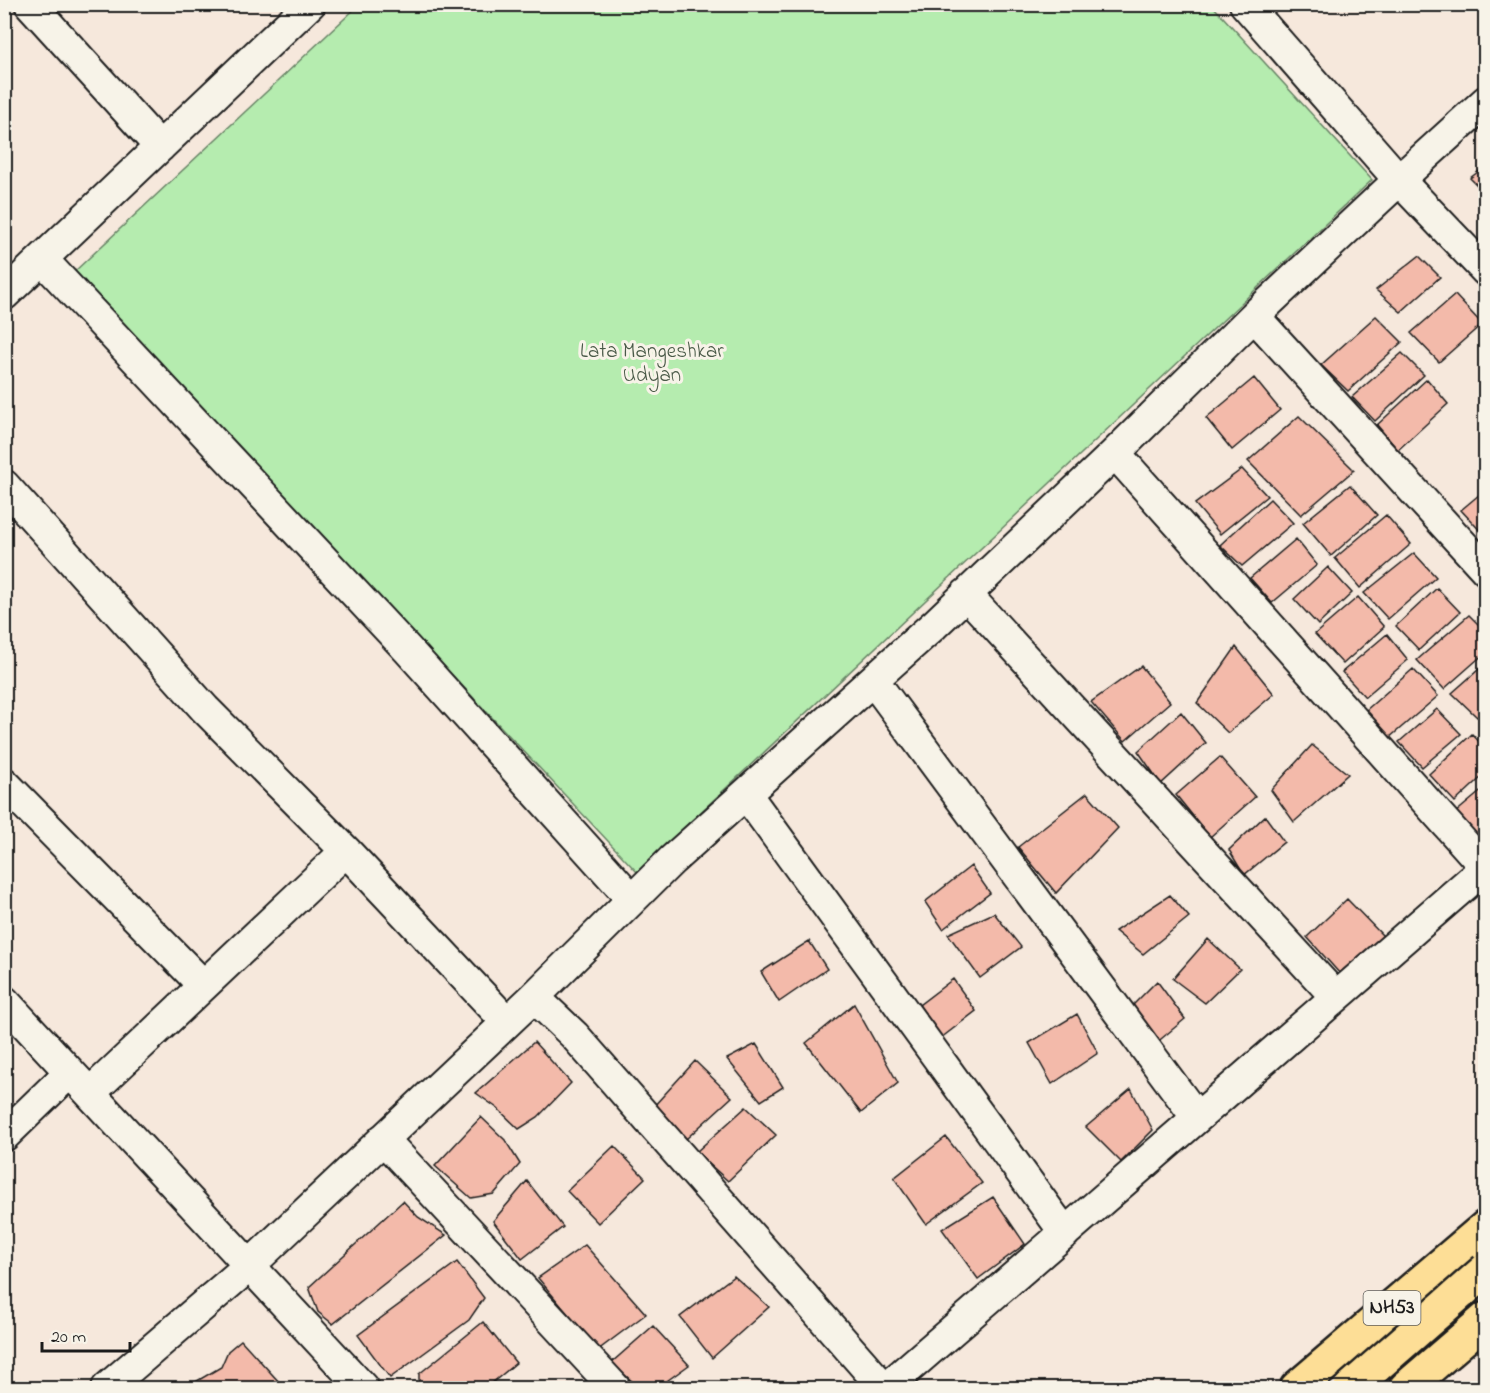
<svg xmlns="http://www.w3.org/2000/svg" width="1490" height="1393" font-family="'Indie Flower',sans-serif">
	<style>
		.green { fill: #b5ecaf; stroke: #688466; stroke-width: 1.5 }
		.building { fill: #f3baaa; stroke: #1c1c1c; stroke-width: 1.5 }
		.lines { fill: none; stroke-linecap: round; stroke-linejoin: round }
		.minor-casing { stroke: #1c1c1c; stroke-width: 34 }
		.major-casing { stroke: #1c1c1c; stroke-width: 38 }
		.highway-casing { stroke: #1c1c1c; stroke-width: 38 }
		.minor { stroke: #f7f3e8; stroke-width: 30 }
		.major { stroke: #fdde96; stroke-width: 33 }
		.highway { stroke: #fdde96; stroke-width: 33 }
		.highway-bridge-casing { stroke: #1c1c1c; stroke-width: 38; stroke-linecap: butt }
		.highway-bridge { stroke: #fdde96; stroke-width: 33 }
		.labels { text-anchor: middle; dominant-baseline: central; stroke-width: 6; stroke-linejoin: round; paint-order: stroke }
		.shield { fill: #f7f3e8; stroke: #5e5c59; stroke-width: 1.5 }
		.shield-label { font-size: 20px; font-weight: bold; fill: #1c1c1c }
		.park-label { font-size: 21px; fill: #4a5a48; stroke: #f7f3e8 }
	</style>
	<rect width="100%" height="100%" fill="#f6e8dc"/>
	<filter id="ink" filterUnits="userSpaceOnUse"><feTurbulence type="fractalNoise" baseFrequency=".0167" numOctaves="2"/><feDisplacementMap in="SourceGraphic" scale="12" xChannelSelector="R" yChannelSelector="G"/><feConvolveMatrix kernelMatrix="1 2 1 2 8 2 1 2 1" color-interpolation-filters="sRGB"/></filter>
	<g filter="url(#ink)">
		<path class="green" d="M 359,5 L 1212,5 L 1372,180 L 637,872 L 74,272 Z"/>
		<path class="building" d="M 1486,166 L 1486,194 L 1470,178 Z
			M 1419,256 L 1440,277 L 1401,312 L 1376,290 Z
			M 1455,295 L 1482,324 L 1439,362 L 1411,333 Z
			M 1376,316 L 1402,342 L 1348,391 L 1321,365 Z
			M 1402,353 L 1424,375 L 1375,421 L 1352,397 Z
			M 1254,378 L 1280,410 L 1232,450 L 1206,418 Z
			M 1427,379 L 1448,404 L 1398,450 L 1377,425 Z
			M 1299,416 L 1354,470 L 1301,515 L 1248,461 Z
			M 1242,469 L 1267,496 L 1220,534 L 1195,504 Z
			M 1350,485 L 1377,515 L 1331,556 L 1303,523 Z
			M 1486,489 L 1486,537 L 1461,510 Z
			M 1270,499 L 1293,523 L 1242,566 L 1220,545 Z
			M 1386,515 L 1411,544 L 1360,588 L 1335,558 Z
			M 1296,539 L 1317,565 L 1272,603 L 1250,578 Z
			M 1414,553 L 1436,577 L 1388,619 L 1364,593 Z
			M 1328,567 L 1352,593 L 1318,625 L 1294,599 Z
			M 1437,588 L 1460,612 L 1419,650 L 1396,626 Z
			M 1358,597 L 1384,627 L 1343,664 L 1315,634 Z
			M 1469,615 L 1486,632 L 1486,652 L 1444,689 L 1417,660 Z
			M 1387,634 L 1408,660 L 1365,697 L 1342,672 Z
			M 1236,647 L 1274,694 L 1228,733 L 1197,703 Z
			M 1486,663 L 1486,709 L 1477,717 L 1452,693 Z
			M 1141,666 L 1170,702 L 1125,741 L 1091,702 Z
			M 1413,669 L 1438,696 L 1389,738 L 1365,711 Z
			M 1437,709 L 1461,734 L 1422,767 L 1399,742 Z
			M 1181,712 L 1206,743 L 1161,784 L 1138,751 Z
			M 1472,734 L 1486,749 L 1486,773 L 1455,802 L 1429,774 Z
			M 1312,745 L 1348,774 L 1294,822 L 1271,790 Z
			M 1220,757 L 1255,797 L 1210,837 L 1176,795 Z
			M 1486,787 L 1486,846 L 1455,813 Z
			M 1087,793 L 1118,828 L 1056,893 L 1018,847 Z
			M 1265,816 L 1284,842 L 1244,875 L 1229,850 Z
			M 971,866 L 990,893 L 943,929 L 925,902 Z
			M 1170,895 L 1189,917 L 1143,954 L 1115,931 Z
			M 1347,899 L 1383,936 L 1341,975 L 1307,937 Z
			M 994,913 L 1021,947 L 980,978 L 948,934 Z
			M 1208,939 L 1240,969 L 1205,1003 L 1173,979 Z
			M 809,941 L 827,969 L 779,1002 L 761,972 Z
			M 953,979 L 976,1011 L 941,1038 L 919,1005 Z
			M 1157,981 L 1185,1019 L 1155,1044 L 1131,1007 Z
			M 854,1004 L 898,1083 L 861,1113 L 806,1043 Z
			M 1077,1014 L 1098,1053 L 1052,1084 L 1029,1043 Z
			M 534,1042 L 571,1083 L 538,1117 L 519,1129 L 497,1108 L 476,1093 Z
			M 756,1044 L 783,1087 L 761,1101 L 727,1059 Z
			M 695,1061 L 732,1097 L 686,1139 L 653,1107 Z
			M 1131,1089 L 1153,1130 L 1121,1162 L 1086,1127 Z
			M 746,1107 L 776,1135 L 728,1181 L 696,1152 Z
			M 481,1117 L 505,1140 L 520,1164 L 494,1194 L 471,1198 L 435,1166 Z
			M 946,1137 L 982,1183 L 926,1224 L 894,1178 Z
			M 614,1146 L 645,1178 L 598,1223 L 567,1191 Z
			M 527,1181 L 563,1227 L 522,1259 L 493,1221 Z
			M 993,1197 L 1025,1244 L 978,1279 L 942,1229 Z
			M 403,1201 L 418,1217 L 446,1235 L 333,1324 L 318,1312 L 309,1287 Z
			M 585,1245 L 646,1314 L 598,1350 L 538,1278 Z
			M 457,1262 L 484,1298 L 469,1320 L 390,1378 L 358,1335 Z
			M 734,1276 L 769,1307 L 712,1358 L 680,1317 Z
			M 483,1322 L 516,1363 L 486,1388 L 419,1388 L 419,1374 Z
			M 653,1326 L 689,1365 L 657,1388 L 640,1388 L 611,1363 Z
			M 241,1340 L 280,1383 L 274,1388 L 199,1388 L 192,1384 L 221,1367 L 228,1351 Z"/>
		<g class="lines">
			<defs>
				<path id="minor" d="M 30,4 L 160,147
					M 1486,101 L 1399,180 L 1486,271
					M 42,259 L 408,650 L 632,899
					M 4,295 L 310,4
					M 1254,316 L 1486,570
					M 1115,453 L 1485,867
					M 4,485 L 205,709 L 346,851 L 507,1022
					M 966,594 L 1336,997
					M 873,680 L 1197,1118
					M 4,783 L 203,985
					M 746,794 L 1065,1233
					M 534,997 L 672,860 L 934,625 L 1115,453 L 1254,316 L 1399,180 L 1245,4
					M 4,1001 L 363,1388
					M 90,1093 L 346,851
					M 4,1136 L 70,1072
					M 383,1139 L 615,1388
					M 107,1388 L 249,1266 L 534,997 L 574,1035 L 884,1388
					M 886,1388 L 1486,867"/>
				<path id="major" d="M 1297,1388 L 1486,1227"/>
				<path id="highway" d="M 1406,1388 L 1486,1319"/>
			</defs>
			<use href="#minor" class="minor-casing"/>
			<use href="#major" class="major-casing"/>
			<use href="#highway" class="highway-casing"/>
			<use href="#minor" class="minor"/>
			<use href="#major" class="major"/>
			<use href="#highway" class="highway"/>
			<defs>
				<path id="highway-bridge" d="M 1351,1388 L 1486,1270"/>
			</defs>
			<use href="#highway-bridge" class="highway-bridge-casing"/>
			<use href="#highway-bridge" class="highway-bridge"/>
		</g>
	</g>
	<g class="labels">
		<rect class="shield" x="1363.5" y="1291" width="57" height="34" rx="4.5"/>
		<g class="shield-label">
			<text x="1392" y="1308">NH53</text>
		</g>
		<g class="park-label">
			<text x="652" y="352">Lata Mangeshkar<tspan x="652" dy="24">Udyan</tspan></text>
		</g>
	</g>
	<rect width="1490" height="1393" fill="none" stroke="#f7f3e8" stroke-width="24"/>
	<rect x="12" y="12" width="1466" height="1369" fill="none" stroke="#1c1c1c" stroke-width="2" filter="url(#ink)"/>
	<path d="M42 1342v9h88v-9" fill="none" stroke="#1c1c1c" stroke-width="3"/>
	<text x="51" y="1342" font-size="18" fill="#1c1c1c" stroke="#f7f3e8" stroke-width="4.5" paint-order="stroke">20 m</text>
</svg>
